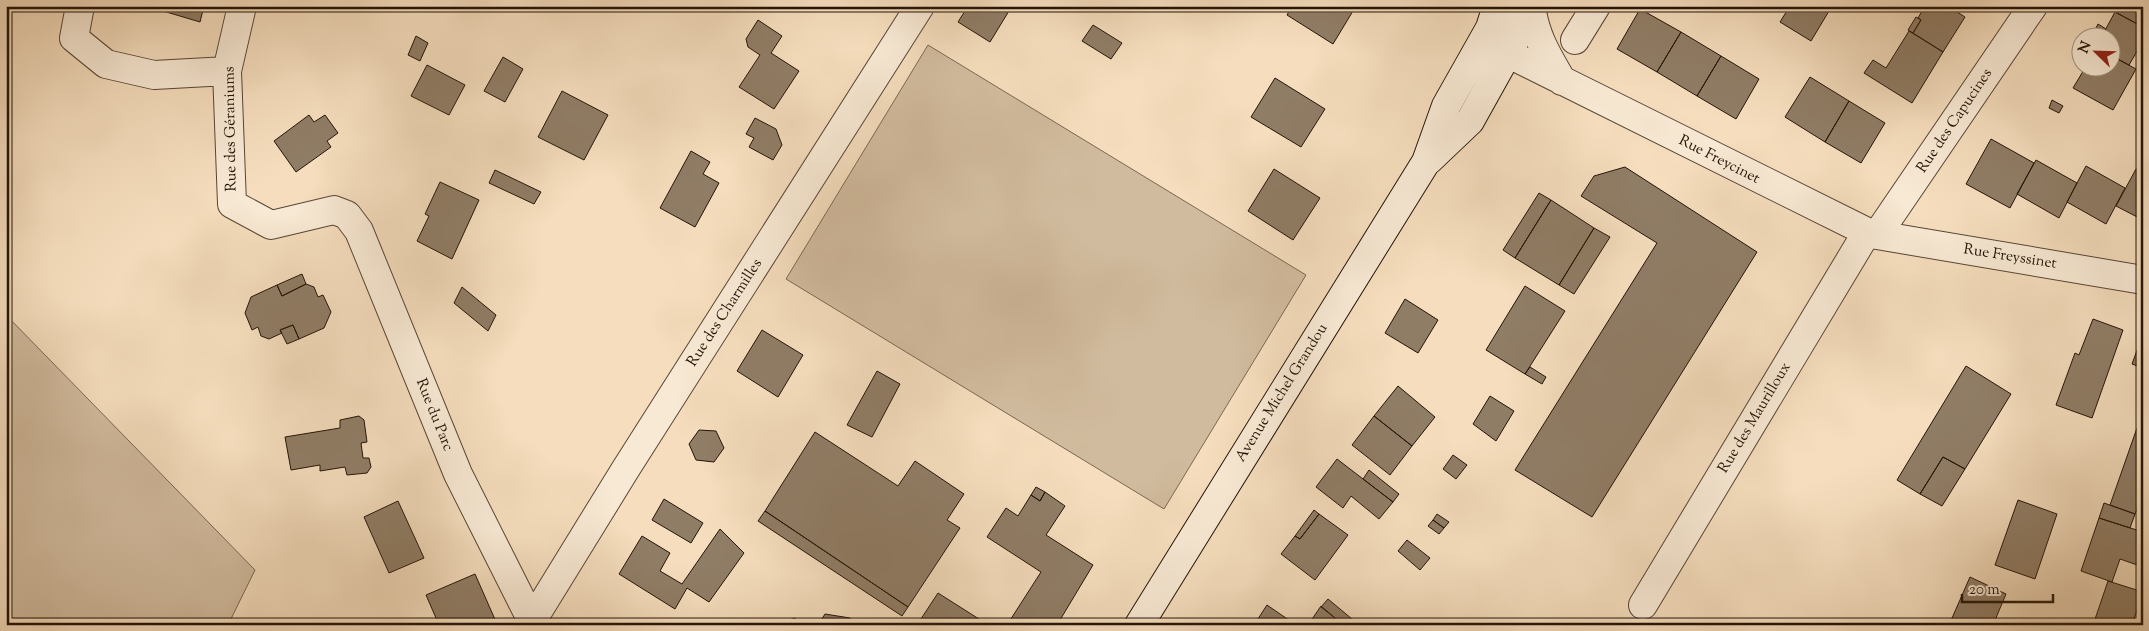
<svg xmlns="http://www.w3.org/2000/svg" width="2149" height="631" font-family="'Sorts Mill Goudy',serif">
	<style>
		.green { fill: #d1bb9e; stroke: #7a6853 }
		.building { fill: #907d66; stroke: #231408 }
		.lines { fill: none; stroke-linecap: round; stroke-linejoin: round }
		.street-casing { stroke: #584635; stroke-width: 30 }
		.secondary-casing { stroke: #231408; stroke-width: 30 }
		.street { stroke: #f8e9d4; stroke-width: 28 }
		.secondary { stroke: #f8e9d4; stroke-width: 28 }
		.labels { text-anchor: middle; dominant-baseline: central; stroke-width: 4; stroke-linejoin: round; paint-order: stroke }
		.street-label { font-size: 15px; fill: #231408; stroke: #f8e9d4 }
	</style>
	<rect width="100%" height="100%" fill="#f5ddbd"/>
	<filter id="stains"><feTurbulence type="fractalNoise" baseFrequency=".004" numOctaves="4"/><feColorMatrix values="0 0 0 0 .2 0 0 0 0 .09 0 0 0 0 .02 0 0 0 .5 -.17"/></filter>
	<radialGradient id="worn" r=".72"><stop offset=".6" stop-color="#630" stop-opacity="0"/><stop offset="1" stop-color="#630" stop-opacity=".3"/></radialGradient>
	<path class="green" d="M 928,45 L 1306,275 L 1164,509 L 786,279 Z
		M 6,315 L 255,570 L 228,625 L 6,625 Z"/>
	<path class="building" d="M 164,6 L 204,6 L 200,22 L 163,11 Z
		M 968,6 L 1012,6 L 990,42 L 958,22 Z
		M 1292,6 L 1356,6 L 1333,44 L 1287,15 Z
		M 1790,6 L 1832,6 L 1811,41 L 1780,22 Z
		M 1925,6 L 1948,6 L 1965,17 L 1943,52 L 1913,33 L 1921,20 L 1918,18 Z
		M 2118,6 L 2143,6 L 2143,27 L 2115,12 Z
		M 1640,9 L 1681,32 L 1657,72 L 1617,49 Z
		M 2115,12 L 2143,27 L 2143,41 L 2129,65 L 2112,56 L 2112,38 L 2091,38 L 2094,32 L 2102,36 Z
		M 1916,17 L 1921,20 L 1913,33 L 1908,30 Z
		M 758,20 L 782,36 L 771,53 L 799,71 L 774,109 L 739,87 L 760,55 L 748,47 L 746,39 Z
		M 2098,24 L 2106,29 L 2102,36 L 2094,32 Z
		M 1093,25 L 1122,43 L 1111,59 L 1082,41 Z
		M 1909,31 L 1943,52 L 1912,103 L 1864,73 L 1873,60 L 1886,68 Z
		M 1681,32 L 1721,56 L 1697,96 L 1657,72 Z
		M 416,36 L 428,43 L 420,61 L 408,55 Z
		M 1721,56 L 1759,79 L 1736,119 L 1697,96 Z
		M 2112,56 L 2136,69 L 2113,110 L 2073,88 L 2085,68 L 2112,68 Z
		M 503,57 L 523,69 L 505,102 L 484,91 Z
		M 427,65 L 465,85 L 449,115 L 411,96 Z
		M 1810,77 L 1849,101 L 1825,142 L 1785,117 Z
		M 1275,78 L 1325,109 L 1301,147 L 1251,117 Z
		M 562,91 L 608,115 L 584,160 L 538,137 Z
		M 2052,100 L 2063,106 L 2059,113 L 2049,108 Z
		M 1849,101 L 1885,123 L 1861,163 L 1825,142 Z
		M 309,115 L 314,122 L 325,115 L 338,133 L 327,141 L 331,147 L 296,172 L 274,141 Z
		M 755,118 L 776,129 L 782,145 L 773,160 L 749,147 L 754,138 L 746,134 Z
		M 1991,139 L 2034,163 L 2010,208 L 1966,184 Z
		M 691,151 L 710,162 L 703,174 L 719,183 L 695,227 L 660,208 Z
		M 2036,160 L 2077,183 L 2059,218 L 2017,194 Z
		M 2086,166 L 2125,188 L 2106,224 L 2067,202 Z
		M 1625,167 L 1757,252 L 1592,517 L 1515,470 L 1657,243 L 1581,196 L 1594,176 Z
		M 1274,169 L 1320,198 L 1293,240 L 1248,211 Z
		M 2136,169 L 2143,173 L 2143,220 L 2116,206 Z
		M 495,170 L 541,192 L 534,204 L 489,183 Z
		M 440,182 L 479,200 L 452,259 L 417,241 L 429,216 L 425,214 Z
		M 1539,193 L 1551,200 L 1515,258 L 1503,250 Z
		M 1551,200 L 1594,228 L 1559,285 L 1515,258 Z
		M 1594,228 L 1610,237 L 1574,294 L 1559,285 Z
		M 302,274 L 306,284 L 282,296 L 277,285 Z
		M 306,284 L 314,287 L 318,297 L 323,295 L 331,312 L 324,328 L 299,339 L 293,325 L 280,330 L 282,333 L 269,339 L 261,336 L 258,327 L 252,330 L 245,313 L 251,297 L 277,285 L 282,296 Z
		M 1525,286 L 1565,311 L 1525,374 L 1486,350 Z
		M 462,287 L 496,315 L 488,331 L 454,303 Z
		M 1405,299 L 1438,320 L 1418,353 L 1385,333 Z
		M 2093,319 L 2123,330 L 2092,418 L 2056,405 L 2075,353 L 2079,355 Z
		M 293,325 L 299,339 L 287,344 L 280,330 Z
		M 762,330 L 803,355 L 778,397 L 737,371 Z
		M 2143,334 L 2143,368 L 2132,364 Z
		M 1966,366 L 2011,394 L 1965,469 L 1943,457 L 1920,494 L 1897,480 Z
		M 1530,367 L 1546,377 L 1542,384 L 1525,374 Z
		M 877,371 L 900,384 L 872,437 L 847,425 Z
		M 1398,386 L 1435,417 L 1412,446 L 1374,416 Z
		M 1490,396 L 1514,411 L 1496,441 L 1473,424 Z
		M 359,416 L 364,420 L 367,442 L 361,443 L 363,458 L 369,458 L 371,467 L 367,473 L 347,475 L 345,467 L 320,471 L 320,465 L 291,470 L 285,437 L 340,428 L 340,420 Z
		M 1374,416 L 1412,446 L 1390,475 L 1352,445 Z
		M 2137,428 L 2143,430 L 2143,495 L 2135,514 L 2110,505 Z
		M 699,430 L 716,431 L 724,448 L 714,462 L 696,460 L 689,444 Z
		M 815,432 L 898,486 L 915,461 L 964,494 L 947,520 L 960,528 L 908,607 L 765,511 Z
		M 1453,455 L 1467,465 L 1456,479 L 1443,469 Z
		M 1943,457 L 1965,469 L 1942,506 L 1920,494 Z
		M 1337,459 L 1393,502 L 1379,519 L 1351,496 L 1343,508 L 1316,487 Z
		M 1369,470 L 1399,494 L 1393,502 L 1363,479 Z
		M 1036,487 L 1045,492 L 1040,501 L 1031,495 Z
		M 1045,492 L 1065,506 L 1046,535 L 1093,565 L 1057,625 L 1007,625 L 1041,572 L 987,537 L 1006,508 L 1018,516 L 1031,495 L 1040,501 Z
		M 664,499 L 703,523 L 691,543 L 652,520 Z
		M 2018,500 L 2057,514 L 2035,579 L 1995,565 Z
		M 398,501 L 424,558 L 389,573 L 364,517 Z
		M 2104,503 L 2135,514 L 2130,528 L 2099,518 Z
		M 1314,510 L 1319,514 L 1300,539 L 1295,536 Z
		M 765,511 L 908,607 L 902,616 L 758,521 Z
		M 1319,514 L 1348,535 L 1315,580 L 1281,554 L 1295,536 L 1300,539 Z
		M 1437,514 L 1449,522 L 1444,528 L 1433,520 Z
		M 2099,518 L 2143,532 L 2143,567 L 2120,559 L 2112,582 L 2081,571 Z
		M 1433,520 L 1444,528 L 1439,534 L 1428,526 Z
		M 720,529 L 744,553 L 709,602 L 687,588 L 675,609 L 619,574 L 642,536 L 670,553 L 660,571 L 682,584 Z
		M 1407,540 L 1430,558 L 1420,570 L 1398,551 Z
		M 475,574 L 497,624 L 439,625 L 426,595 Z
		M 1970,577 L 2006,594 L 1993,625 L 1949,625 Z
		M 2108,581 L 2143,592 L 2132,625 L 2093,625 Z
		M 938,593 L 979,619 L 975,625 L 917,625 Z
		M 1328,599 L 1352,619 L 1347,625 L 1344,625 L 1321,607 Z
		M 1267,605 L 1296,625 L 1254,625 Z
		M 1321,606 L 1342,624 L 1342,625 L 1308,625 Z
		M 825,614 L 850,618 L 854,625 L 818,625 Z
		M 795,618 L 798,625 L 782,625 L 780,623 Z"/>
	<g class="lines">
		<defs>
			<path id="street" d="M 80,6 L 74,38 L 106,64 L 154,75 L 227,71
				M 242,6 L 227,71 L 232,204 L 271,225 L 334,210 L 347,215 L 359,231 L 458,474 L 534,625
				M 1505,6 L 1509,54 L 1867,232 L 1877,235 L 2143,280
				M 1532,11 C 1536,38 1549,58 1562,81
				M 1575,40 L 1596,6
				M 1877,235 L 2033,6
				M 1643,605 L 1867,232
				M 532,621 L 625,470 L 920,6"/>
			<path id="secondary" d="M 1429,160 L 1470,121 L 1534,6
				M 1139,625 L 1426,162 L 1446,106 L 1490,28 L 1497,6"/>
		</defs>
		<use href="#street" class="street-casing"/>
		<use href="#secondary" class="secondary-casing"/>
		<use href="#street" class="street"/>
		<use href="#secondary" class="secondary"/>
	</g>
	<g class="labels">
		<g class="street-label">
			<text transform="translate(1955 121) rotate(-56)">Rue des Capucines</text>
			<text transform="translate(231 129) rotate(-91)">Rue des Géraniums</text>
			<text transform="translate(1719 160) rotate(27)">Rue Freycinet</text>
			<text transform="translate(2010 257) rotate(9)">Rue Freyssinet</text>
			<text transform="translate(725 313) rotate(-57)">Rue des Charmilles</text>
			<text transform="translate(1282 393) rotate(-58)">Avenue Michel Grandou</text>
			<text transform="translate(434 415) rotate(68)">Rue du Parc</text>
			<text transform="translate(1755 418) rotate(-59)">Rue des Maurilloux</text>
		</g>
	</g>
	<rect width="2149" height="631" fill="none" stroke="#f5ddbd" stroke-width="25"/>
	<rect x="8" y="8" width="2134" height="616" fill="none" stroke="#231408" stroke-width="2.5"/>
	<rect x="12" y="12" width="2124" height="606" fill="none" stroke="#231408"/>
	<g transform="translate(2096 52) rotate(293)"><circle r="24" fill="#f8e9d4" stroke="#a39482"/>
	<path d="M0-4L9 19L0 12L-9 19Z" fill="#8f2418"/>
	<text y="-8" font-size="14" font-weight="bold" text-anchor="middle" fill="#231408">N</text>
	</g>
	<path d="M1962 594v8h91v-8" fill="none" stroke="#231408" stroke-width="2.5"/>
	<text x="1969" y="594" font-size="15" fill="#231408" stroke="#f8e9d4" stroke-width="4" paint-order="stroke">20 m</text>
	<rect width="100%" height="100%" filter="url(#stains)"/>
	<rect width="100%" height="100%" fill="url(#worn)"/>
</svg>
